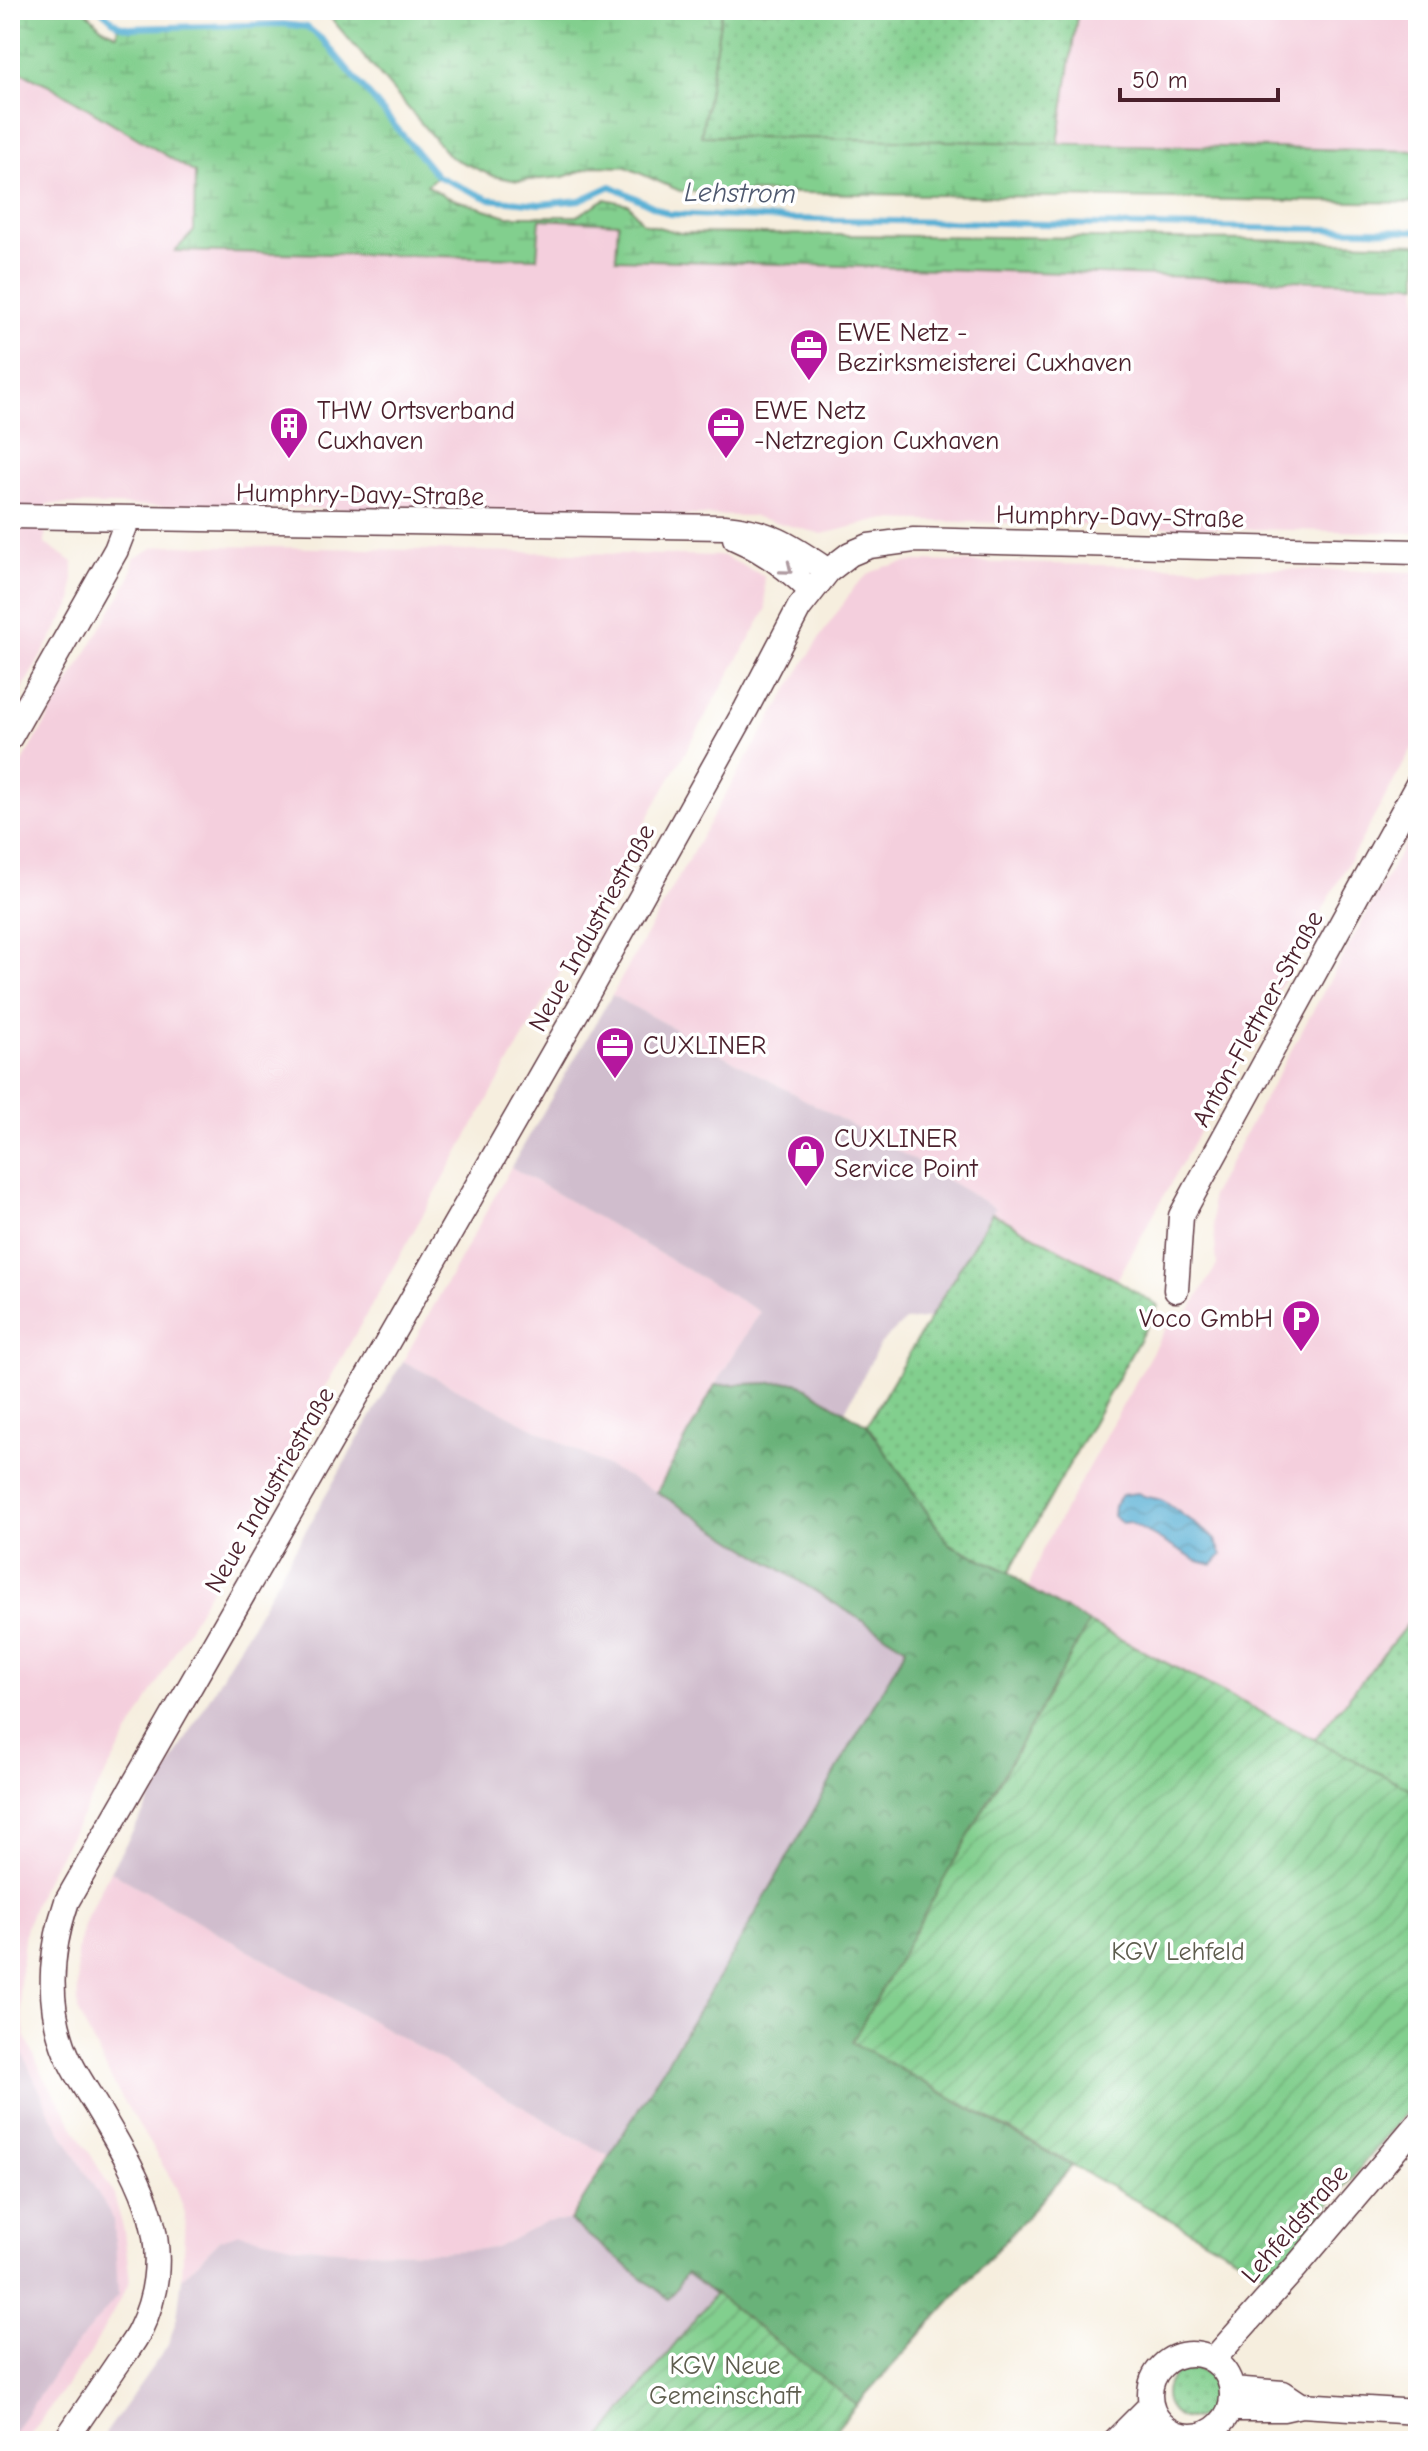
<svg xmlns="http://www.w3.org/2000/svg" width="1428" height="2451" font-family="'Comic Neue',sans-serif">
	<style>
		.built { fill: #f4cfdd }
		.industrial { fill: #d0bdcd }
		.grass { fill: url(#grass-dots); stroke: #66775c; stroke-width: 2 }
		.forest { fill: url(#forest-crowns); stroke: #5a6852; stroke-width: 2 }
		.wetland { fill: url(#wetland-marsh); stroke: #66775c; stroke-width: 2 }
		.garden { fill: url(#garden-furrows); stroke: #66775c; stroke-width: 2 }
		.water { fill: url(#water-waves); stroke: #506780; stroke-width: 2 }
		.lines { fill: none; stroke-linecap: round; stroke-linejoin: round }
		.stream { stroke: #57afd4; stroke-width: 6 }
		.minor-casing { stroke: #643e46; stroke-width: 27 }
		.minor { stroke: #fff; stroke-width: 24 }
		.oneway { stroke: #ae9aa0 }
		.labels { text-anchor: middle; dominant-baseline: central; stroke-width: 7; stroke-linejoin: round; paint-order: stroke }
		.poi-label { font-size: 26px; fill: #4a1f2b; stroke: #fff; text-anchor: start }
		.street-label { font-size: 26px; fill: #4a1f2b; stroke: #fff }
		.park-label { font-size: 26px; fill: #5e5d4e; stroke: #fff }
		.water-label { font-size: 28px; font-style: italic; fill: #4f596f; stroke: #fff }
	</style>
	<defs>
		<pattern id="grass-dots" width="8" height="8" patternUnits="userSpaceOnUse" patternTransform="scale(2)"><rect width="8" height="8" fill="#82cf8e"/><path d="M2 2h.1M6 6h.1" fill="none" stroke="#72b17b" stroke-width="1.8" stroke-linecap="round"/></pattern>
		<pattern id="forest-crowns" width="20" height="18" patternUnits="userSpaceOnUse" patternTransform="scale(2)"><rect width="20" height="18" fill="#69b279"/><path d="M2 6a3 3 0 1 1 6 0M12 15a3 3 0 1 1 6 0" fill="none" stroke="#589063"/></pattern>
		<pattern id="wetland-marsh" width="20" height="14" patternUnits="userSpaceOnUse" patternTransform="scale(2)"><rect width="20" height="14" fill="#82cf8e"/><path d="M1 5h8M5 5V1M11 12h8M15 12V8" fill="none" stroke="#72b17b"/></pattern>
		<pattern id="garden-furrows" width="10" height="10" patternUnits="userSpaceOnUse" patternTransform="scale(2)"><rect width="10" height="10" fill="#82cf8e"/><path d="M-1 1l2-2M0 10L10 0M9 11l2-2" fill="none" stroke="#72b17b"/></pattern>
		<pattern id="water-waves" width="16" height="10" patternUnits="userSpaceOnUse" patternTransform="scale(2)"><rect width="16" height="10" fill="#57afd4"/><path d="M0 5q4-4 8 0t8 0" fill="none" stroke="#4a8eac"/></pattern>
	</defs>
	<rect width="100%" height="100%" fill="#fff"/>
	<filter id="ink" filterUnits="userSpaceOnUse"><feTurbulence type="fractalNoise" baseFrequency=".0125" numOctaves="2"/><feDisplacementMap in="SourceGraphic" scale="16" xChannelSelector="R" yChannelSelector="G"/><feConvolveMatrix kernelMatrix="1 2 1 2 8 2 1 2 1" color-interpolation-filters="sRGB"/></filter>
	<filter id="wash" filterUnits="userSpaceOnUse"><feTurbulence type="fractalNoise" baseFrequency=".006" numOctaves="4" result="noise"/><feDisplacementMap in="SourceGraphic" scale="32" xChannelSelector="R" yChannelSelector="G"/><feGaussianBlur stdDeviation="1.8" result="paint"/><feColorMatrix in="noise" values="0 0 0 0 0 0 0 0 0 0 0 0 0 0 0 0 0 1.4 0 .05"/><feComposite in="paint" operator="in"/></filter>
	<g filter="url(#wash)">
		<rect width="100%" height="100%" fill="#f6eede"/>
		<path class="built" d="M 1078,10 L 1418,10 L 1418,151 L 1058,144 Z
			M 10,67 L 49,85 L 195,173 L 194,231 L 176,251 L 537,258 L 539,219 L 618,223 L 617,259 L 1418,284 L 1418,533 L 881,520 L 822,534 L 752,516 L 47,504 L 45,544 L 73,562 L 73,601 L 10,710 Z
			M 171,545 L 723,556 L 764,576 L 766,610 L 41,1888 L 25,1930 L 19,1989 L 25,2035 L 42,2073 L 113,2192 L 124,2231 L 130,2281 L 90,2354 L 25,2441 L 10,2441 L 10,784 L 130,578 L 134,558 L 155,547 Z
			M 916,561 L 1418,572 L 1418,738 L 1117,1280 L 992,1213 L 995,1208 L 879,1140 L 612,995 L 725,795 L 818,640 L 856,585 L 870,573 L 884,567 Z
			M 1418,820 L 1418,1611 L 1314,1740 L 1089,1623 L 1028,1588 L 1042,1551 L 1175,1311 L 1186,1316 L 1217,1265 L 1211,1196 Z
			M 511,1167 L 760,1312 L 715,1385 L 657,1492 L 403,1361 Z
			M 110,1871 L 610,2157 L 570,2221 L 545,2222 L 496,2248 L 438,2252 L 349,2251 L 221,2239 L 182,2278 L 185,2214 L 176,2187 L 114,2085 L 78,2012 L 77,1952 L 84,1923 Z"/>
		<path class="industrial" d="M 612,995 L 879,1140 L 995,1208 L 930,1318 L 905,1321 L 880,1344 L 845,1411 L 796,1382 L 715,1385 L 760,1312 L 511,1167 Z
			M 403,1361 L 657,1492 L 906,1648 L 734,1952 L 610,2157 L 110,1871 Z
			M 10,2026 L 51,2115 L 114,2220 L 118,2295 L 61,2363 L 10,2438 Z
			M 570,2221 L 668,2298 L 686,2272 L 715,2294 L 599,2441 L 100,2441 L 168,2345 L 177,2317 L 182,2278 L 221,2239 L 240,2233 L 296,2246 L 349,2251 L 438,2252 L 496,2248 L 545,2222 Z"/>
		<path class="grass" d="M 722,10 L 1078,10 L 1058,144 L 701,136 Z
			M 992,1213 L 1117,1280 L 1158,1306 L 1009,1572 L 949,1544 L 867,1425 Z
			M 1418,1611 L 1418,1793 L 1314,1740 Z
			M1166 2394a25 25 0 1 1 50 0a25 25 0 1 1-50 0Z"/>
		<path class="forest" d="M 797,1382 L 867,1425 L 949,1544 L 1009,1572 L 1028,1588 L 1089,1623 L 853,2042 L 1072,2166 L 857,2405 L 686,2273 L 669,2299 L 570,2221 L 734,1952 L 906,1648 L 657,1492 L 715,1385 Z"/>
		<path class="wetland" d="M 10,10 L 85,10 L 101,27 L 117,35 L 118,25 L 130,28 L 283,24 L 307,27 L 323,40 L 437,176 L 427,185 L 447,197 L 507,216 L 577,216 L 605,199 L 628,204 L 643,223 L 680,233 L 1251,240 L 1418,244 L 1418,284 L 616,259 L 618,223 L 540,219 L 537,258 L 175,251 L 194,231 L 195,173 L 49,85 L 10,67 Z
			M 309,10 L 722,10 L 701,136 L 1418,151 L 1418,203 L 680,191 L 626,167 L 595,166 L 563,177 L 518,181 L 493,176 L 450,157 L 330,17 Z"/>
		<path class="garden" d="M 1089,1623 L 1418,1793 L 1418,2097 L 1271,2276 L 852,2042 Z
			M 715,2294 L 857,2405 L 826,2441 L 599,2441 Z"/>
		<path class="water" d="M 1138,1493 C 1147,1499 1156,1497 1165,1502 L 1214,1538 L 1222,1555 L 1213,1565 L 1197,1561 L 1129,1522 L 1122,1523 L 1113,1516 L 1114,1506 L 1122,1495 Z"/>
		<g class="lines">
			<path class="stream" d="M 101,10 L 118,25 L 130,28 L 283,24 L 307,27 L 323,40 L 437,176 L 489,199 L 540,204 L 580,200 L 611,186 L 669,214 L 788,219 L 1418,231"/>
		</g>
	</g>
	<g filter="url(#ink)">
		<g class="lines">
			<defs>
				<path id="minor" d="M 10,516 L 725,527 C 770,531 791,546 828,571
					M 735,538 C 765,551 788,568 811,591
					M 10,737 L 116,550 L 128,519
					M 1176,1290 L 1181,1216 L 1418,784
					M1150 2395a41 41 0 1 1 82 0a41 41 0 1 1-82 0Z
					M 1213,2360 L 1296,2267 L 1418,2123
					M 1232,2389 L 1283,2393 L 1301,2405
					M 1230,2409 L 1283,2409 L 1301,2405 L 1418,2412
					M 65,2441 C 82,2416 99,2391 116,2366 C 124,2354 134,2343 140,2330 C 182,2244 138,2177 95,2104 C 82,2083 68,2063 61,2039 C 47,1994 52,1945 67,1901 L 586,996 L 746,709 L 799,608 L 828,571 L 850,554 L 869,546 L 914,540 L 1418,552
					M 1115,2441 L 1151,2405
					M 1142,2441 L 1160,2422"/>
			</defs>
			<use href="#minor" class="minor-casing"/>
			<use href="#minor" class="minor"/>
		</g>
		<defs><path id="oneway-chevron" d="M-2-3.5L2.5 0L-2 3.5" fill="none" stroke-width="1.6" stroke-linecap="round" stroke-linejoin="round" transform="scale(2)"/></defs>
		<use class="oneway" href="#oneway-chevron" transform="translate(787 569) rotate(39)"/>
	</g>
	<defs>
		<symbol id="office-pin" viewBox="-11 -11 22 30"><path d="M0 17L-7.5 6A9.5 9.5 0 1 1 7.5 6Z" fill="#b5179e" stroke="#fff"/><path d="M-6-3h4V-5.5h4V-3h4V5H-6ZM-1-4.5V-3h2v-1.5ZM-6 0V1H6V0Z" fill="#fff"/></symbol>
		<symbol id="building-pin" viewBox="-11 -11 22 30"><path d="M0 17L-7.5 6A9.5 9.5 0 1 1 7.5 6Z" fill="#b5179e" stroke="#fff"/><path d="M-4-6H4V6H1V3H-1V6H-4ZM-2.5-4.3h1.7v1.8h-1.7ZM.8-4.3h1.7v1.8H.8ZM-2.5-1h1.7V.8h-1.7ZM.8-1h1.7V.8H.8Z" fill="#fff"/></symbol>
		<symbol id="shop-pin" viewBox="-11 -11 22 30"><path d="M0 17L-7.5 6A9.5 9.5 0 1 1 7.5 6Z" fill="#b5179e" stroke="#fff"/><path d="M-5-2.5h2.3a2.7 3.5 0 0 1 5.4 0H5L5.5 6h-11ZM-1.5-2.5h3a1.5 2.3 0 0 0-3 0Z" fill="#fff"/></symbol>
		<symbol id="parking-pin" viewBox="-11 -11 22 30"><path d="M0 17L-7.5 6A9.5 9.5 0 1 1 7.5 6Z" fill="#b5179e" stroke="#fff"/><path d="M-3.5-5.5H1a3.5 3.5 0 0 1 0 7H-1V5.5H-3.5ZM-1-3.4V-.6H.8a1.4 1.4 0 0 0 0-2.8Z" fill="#fff"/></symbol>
	</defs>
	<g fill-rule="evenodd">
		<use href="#office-pin" x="787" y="326" width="44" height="60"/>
		<use href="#building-pin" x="267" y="404" width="44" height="60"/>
		<use href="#office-pin" x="704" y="404" width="44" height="60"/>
		<use href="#office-pin" x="593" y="1024" width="44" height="60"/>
		<use href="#shop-pin" x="784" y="1132" width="44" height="60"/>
		<use href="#parking-pin" x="1279" y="1297" width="44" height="60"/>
	</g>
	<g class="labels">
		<g class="poi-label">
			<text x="837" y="333">EWE Netz -<tspan x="837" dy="30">Bezirksmeisterei Cuxhaven</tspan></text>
			<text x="317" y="411">THW Ortsverband<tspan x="317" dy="30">Cuxhaven</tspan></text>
			<text x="754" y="411">EWE Netz<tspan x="754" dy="30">-Netzregion Cuxhaven</tspan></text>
			<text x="643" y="1046">CUXLINER</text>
			<text x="834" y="1139">CUXLINER<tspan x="834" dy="30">Service Point</tspan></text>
			<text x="1273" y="1319" text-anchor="end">Voco GmbH</text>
		</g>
		<g class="street-label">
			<text transform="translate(360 495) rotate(1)">Humphry-Davy-Straße</text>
			<text transform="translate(1120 517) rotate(1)">Humphry-Davy-Straße</text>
			<text transform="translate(592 928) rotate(-61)">Neue Industriestraße</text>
			<text transform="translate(1258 1019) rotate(-61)">Anton-Flettner-Straße</text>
			<text transform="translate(270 1490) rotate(-60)">Neue Industriestraße</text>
			<text transform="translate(1295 2224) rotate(-49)">Lehfeldstraße</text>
		</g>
		<g class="park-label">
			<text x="1178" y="1952">KGV Lehfeld</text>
			<text x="725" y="2366">KGV Neue<tspan x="725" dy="30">Gemeinschaft</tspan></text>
		</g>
		<g class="water-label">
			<text transform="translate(740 193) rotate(1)">Lehstrom</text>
		</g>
	</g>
	<rect width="1428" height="2451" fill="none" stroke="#fff" stroke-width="40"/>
	<path d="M1120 88v12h158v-12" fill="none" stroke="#4a1f2b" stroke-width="4"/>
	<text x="1132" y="88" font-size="24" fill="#4a1f2b" stroke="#ffffff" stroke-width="6" paint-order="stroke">50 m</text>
</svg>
